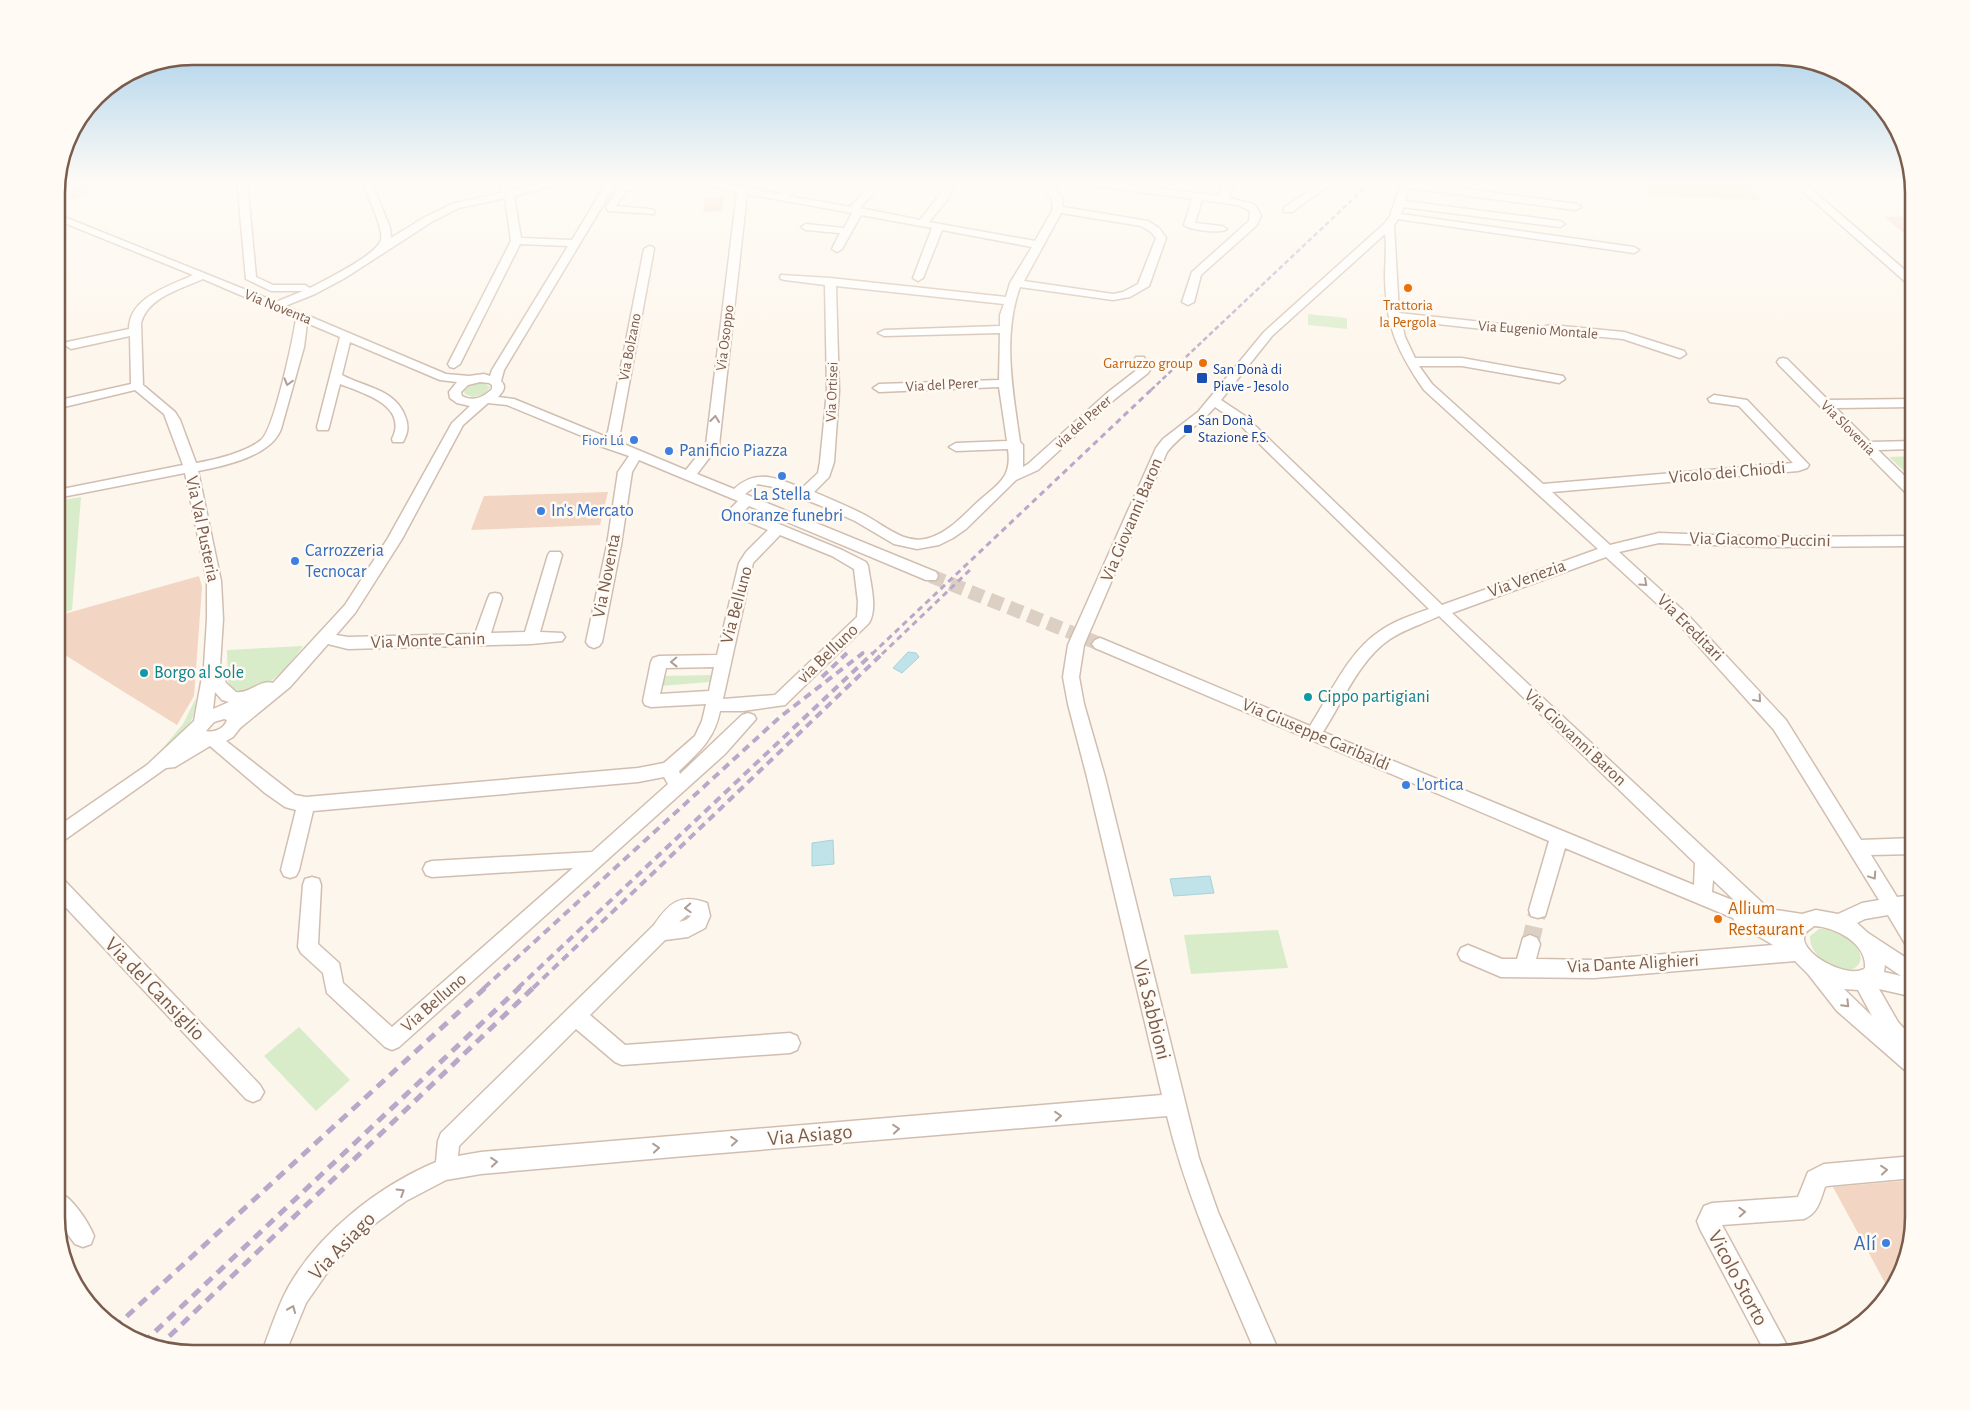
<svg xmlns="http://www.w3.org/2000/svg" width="1970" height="1410" font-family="'Alegreya Sans',sans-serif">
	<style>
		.green { fill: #d8ecc9 }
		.water { fill: #bfe3e8; stroke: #a5d3da }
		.building { fill: #f3d5c3 }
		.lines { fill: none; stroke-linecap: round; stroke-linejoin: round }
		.minor-tunnel-far1 { stroke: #dcd0c4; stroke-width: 14; stroke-dasharray: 14 7; stroke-linecap: butt }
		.minor-tunnel { stroke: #dcd0c4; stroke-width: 18; stroke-dasharray: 18 9; stroke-linecap: butt }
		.minor-casing { stroke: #d1beb0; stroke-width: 3 }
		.minor { fill: #fff; fill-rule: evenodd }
		.rail-far3 { stroke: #b9a8c9; stroke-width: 2.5; stroke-dasharray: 5 3; stroke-linecap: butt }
		.rail-far2 { stroke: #b9a8c9; stroke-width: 3; stroke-dasharray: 6 4.5; stroke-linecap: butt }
		.rail-far1 { stroke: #b9a8c9; stroke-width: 4; stroke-dasharray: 8 5.5; stroke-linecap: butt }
		.rail { stroke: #b9a8c9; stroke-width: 5; stroke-dasharray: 10 7; stroke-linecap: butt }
		.oneway { stroke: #af9d94 }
		.food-dot { fill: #e8710a; stroke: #fffaf3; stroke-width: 2 }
		.transit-dot { fill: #1a4fb4; stroke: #fffaf3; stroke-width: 2 }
		.shop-dot { fill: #3f7fe0; stroke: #fffaf3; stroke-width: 2 }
		.culture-dot { fill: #0f9aa8; stroke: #fffaf3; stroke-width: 2 }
		.labels { text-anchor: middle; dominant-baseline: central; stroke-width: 5; stroke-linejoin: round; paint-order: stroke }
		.far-food-label { font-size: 15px; fill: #c56008; stroke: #fffaf3 }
		.far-street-label { font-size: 15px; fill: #7a5c4d; stroke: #fffaf3 }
		.far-transit-label { font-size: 15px; fill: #164399; stroke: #fffaf3; text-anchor: start }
		.far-shop-label { font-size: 15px; fill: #366cbe; stroke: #fffaf3; text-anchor: end }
		.shop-label { font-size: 18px; fill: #366cbe; stroke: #fffaf3; text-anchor: start }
		.street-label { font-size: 18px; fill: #7a5c4d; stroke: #fffaf3 }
		.culture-label { font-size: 18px; fill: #0d838f; stroke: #fffaf3; text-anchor: start }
		.food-label { font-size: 18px; fill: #c56008; stroke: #fffaf3; text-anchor: start }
		.near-street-label { font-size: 21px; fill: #7a5c4d; stroke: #fffaf3 }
		.near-shop-label { font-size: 21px; fill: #366cbe; stroke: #fffaf3; text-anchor: end }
		.rim { fill: none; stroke: #7a5c4d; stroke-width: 2.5 }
	</style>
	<rect width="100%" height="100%" fill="#fdf6ec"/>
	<path class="green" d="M 1308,314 L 1347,318 L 1347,329 L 1308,325 Z
		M 482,382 L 490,387 L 485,394 L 473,397 L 465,394 L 464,391 C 467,384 475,383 482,382 Z
		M 1914,456 L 1914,480 L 1889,457 Z
		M 81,497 L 72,610 L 57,615 L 57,501 Z
		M 303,646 C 288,667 259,703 230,688 L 228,682 L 227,650 Z
		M 712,675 L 710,682 L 660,686 L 662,676 Z
		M 196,698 C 195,731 175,741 152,761 L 183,724 Z
		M 1819,929 C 1824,929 1830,929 1835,931 C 1845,935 1870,953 1857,966 C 1842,982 1808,955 1810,936 Z
		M 1278,930 L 1288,968 L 1191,974 L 1184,935 Z
		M 299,1027 L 350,1080 L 316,1111 L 264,1056 Z"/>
	<path class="water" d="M 908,652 L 916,653 L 919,657 L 902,673 L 893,668 Z
		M 833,840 L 834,864 L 812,866 L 812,843 Z
		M 1210,876 L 1214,893 L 1174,896 L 1170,879 Z"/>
	<path class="building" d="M 1636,180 L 1746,180 L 1761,200 L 1645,195 Z
		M 83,187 L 94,191 L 73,200 L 67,198 L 66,195 Z
		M 724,197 L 723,211 L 703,212 L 705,198 Z
		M 1914,216 L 1914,242 L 1885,217 Z
		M 608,492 L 600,525 L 471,530 L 484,496 Z
		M 199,576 L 202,587 L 194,696 L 177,725 L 57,650 L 57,616 Z
		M 1914,1180 L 1914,1217 L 1907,1261 L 1890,1292 L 1833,1187 Z"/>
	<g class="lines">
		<path class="minor-tunnel-far1" d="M 931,576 L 1100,644"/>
		<path class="minor-tunnel" d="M 1530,944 L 1538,910"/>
		<defs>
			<path id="minor" d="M 78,180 L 92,180 L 57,197 L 57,190 Z
				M 237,180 L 247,180 L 256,277 L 273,285 L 305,285 L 310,288 C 325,280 377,255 381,240 C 384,227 366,194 361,180 L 371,180 L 390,228 L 391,238 L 425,217 L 452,204 L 503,192 L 499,180 L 509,180 L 513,190 L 557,180 L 577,180 L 514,196 L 521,238 L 572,240 L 608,180 L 618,180 L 504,370 L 501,381 C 507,387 503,392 498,397 L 514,399 L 604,436 L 608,432 L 644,249 L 649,246 L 653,247 L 654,249 L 620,433 L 614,440 L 686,470 L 706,445 L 737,192 L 685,180 L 708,180 L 780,194 L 794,180 L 805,180 L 789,196 L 850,207 L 872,183 L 875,182 L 880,185 L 860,208 L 920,220 L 938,197 L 945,186 L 948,185 L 953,188 L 947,200 L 929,222 L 1035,241 L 1053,209 L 1051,197 L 1037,180 L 1098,180 L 1219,196 L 1224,180 L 1234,180 L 1229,198 L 1254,204 L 1261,215 L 1257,225 L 1201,275 L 1194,302 L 1188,305 L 1182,302 L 1192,272 L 1249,221 L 1250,211 L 1238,205 L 1202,200 L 1195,223 L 1222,226 L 1227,229 C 1221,234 1190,230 1184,225 L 1192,199 L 1087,185 L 1053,187 L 1061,196 L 1063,207 L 1148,221 L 1159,228 L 1166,238 L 1149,286 L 1130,297 L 1113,300 L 1020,287 C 1002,336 1013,392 1020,442 L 1023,445 L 1023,467 L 1028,464 L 1107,393 L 1138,369 L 1134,360 L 1136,357 L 1144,357 L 1150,370 L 1148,373 L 1115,399 L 1038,470 L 1016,480 L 966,529 L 953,538 L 939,545 L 917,549 L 894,544 L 855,521 L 819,505 L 773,487 L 758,484 L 745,494 L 936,572 L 938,576 L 936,580 L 926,580 L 749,506 L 745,510 L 842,550 L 866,562 L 868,566 C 870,582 878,608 869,623 L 785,705 L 743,711 L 720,711 C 714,740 699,752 679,771 L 680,774 L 742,715 L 748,713 L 754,715 L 756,719 L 725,754 L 399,1047 L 392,1050 L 385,1047 L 327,993 L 323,973 L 301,953 L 298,947 L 303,885 L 305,879 L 312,877 L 319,879 L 321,885 L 318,944 L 339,963 L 343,983 L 392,1027 L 573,868 L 432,877 L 426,875 L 423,869 L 426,863 L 432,861 L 592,852 L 668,784 L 664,777 L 638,782 L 313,811 L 299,870 L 296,876 L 290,878 L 284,876 L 281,870 L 296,810 L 285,807 L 265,793 L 210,746 L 175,767 L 166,768 L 63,841 L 57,843 L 57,827 L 147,765 L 194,721 L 204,666 L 207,619 L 207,581 L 185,473 L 57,498 L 57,490 L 183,465 L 164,414 L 135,390 L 64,407 L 58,403 L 60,400 L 131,384 L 130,336 L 71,349 L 65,345 L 67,342 L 129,329 C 129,297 170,286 193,275 L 57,220 L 57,214 L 276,302 L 303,291 L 271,291 L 246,279 ZM 747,194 L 852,213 L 844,228 L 806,224 L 801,227 L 806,230 L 840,233 L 832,249 L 837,252 L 842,249 L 861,215 L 932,228 L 913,278 L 918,281 L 923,278 L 942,230 L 1032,247 L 1010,283 L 1006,297 L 830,278 L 781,275 L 780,277 L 781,279 L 785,280 L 825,285 L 827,391 L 820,462 L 818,473 L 802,488 C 777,478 756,468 734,489 L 697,474 L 719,445 ZM 505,198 L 511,241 L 448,364 L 450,367 L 454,368 L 460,364 L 520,244 L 568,246 L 492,370 L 490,376 L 484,374 L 469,376 L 446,374 L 285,306 L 315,294 L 345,278 L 433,221 L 459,208 ZM 1061,213 L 1141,226 L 1151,232 L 1156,238 L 1138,284 L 1123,292 L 1113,294 L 1024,281 ZM 203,279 L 296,319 C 293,339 274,430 261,440 C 247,452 214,460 196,463 L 180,420 L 175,412 L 143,385 L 141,323 C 148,297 181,289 203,279 ZM 836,286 L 1004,304 L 1000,315 L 1000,326 L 884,330 L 878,333 L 884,336 L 1000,333 L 999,380 L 879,384 L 873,388 L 879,392 L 999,387 L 1007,441 L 956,443 L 949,447 L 956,451 L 1008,449 C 1012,476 1000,483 981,499 C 965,513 950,532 929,538 C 905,546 883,524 863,514 C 847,506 830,499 814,492 L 829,477 L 834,462 L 839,391 ZM 307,323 L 340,337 L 317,427 L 318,430 L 328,430 L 329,427 L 340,384 C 362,393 409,405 392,439 L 393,442 L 403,442 C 408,433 409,426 405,416 C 395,389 364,387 342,375 L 350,342 L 440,380 L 457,382 L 449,392 L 450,398 L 457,403 L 470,406 L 452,423 L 388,538 L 345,605 L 273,683 C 260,679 250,694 236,692 L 226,683 L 220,666 L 223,619 L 221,581 L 198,471 C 225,466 271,456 281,429 L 304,347 ZM 480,382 L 489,383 L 492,385 L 492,389 C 484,397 473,402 462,396 L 461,392 L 468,385 ZM 488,403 L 507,405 L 599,443 L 600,446 L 629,456 L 618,472 L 607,545 L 586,642 L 589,646 L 594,648 L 599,646 L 602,642 L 621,545 L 632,472 L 639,460 L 738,501 L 728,511 L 730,514 L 768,530 L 746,552 L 739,563 L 717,655 L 659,656 L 653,658 L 651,662 L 643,701 L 645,705 L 651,707 L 706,704 L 702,721 L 695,736 L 664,763 L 638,768 L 306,797 L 295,795 L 226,741 L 233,737 L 240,728 L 290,687 L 328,644 L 348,649 L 531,644 L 562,641 L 565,637 L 562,633 L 540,632 L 562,555 L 560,552 L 550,552 L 548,555 L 525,632 L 491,633 L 502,598 L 500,594 L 495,593 L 490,594 L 488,598 L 475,634 L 348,637 L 336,635 L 355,613 L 402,539 L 463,425 ZM 780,535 L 832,556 L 854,569 L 858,602 L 857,617 L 775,695 L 723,699 L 753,563 ZM 714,667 L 709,691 L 660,694 L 666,668 ZM 215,692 L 222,700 L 229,702 L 213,709 ZM 224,719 L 227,720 C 224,729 214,733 206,731 L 214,722 Z
				M 643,180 L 661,180 L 626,191 L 616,206 L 650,209 L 654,210 L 654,214 L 608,211 L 606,207 L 619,187 Z
				M 1323,180 L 1336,180 L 1292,212 L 1284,212 L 1284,208 Z
				M 1402,180 L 1576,204 L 1581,207 L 1576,210 L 1409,188 L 1405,201 L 1560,221 L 1565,224 L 1560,227 L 1403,207 L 1401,214 L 1634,247 L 1639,250 L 1634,253 L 1398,219 L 1394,225 L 1399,313 L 1537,328 L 1551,325 L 1624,332 L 1684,351 L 1686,354 L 1680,358 L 1623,339 L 1551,332 L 1537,335 L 1401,320 L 1405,337 L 1415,358 L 1462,358 L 1563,376 L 1565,379 L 1559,383 L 1462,366 L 1419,366 L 1432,384 L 1543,484 L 1793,463 L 1739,406 L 1710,402 L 1708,399 L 1714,395 L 1747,400 L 1809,465 L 1807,468 L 1798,471 L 1552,492 L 1610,545 L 1659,533 L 1768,537 L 1914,536 L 1914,546 L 1768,547 L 1659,543 L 1619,552 L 1686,613 L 1786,720 L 1861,840 L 1914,838 L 1914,854 L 1871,855 L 1897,897 L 1914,895 L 1914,911 L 1907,912 L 1914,924 L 1914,950 L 1907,947 L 1888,915 L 1865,919 L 1857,923 L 1868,933 L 1914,963 L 1914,997 L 1879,989 L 1898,1022 L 1914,1039 L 1914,1075 L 1907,1072 L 1837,1011 L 1808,974 L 1795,961 L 1594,978 L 1501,977 L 1461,960 L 1458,954 L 1461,948 L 1468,945 L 1502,959 L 1517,959 L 1523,938 L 1530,935 L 1537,938 L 1540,944 L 1536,959 L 1594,960 L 1773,945 L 1735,922 L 1733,918 L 1565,848 L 1545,916 L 1538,918 L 1531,916 L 1529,910 L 1549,841 L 1095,648 L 1092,644 L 1095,640 L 1100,638 L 1105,640 L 1310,726 C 1330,695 1348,652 1380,631 C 1394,621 1412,615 1429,609 L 1237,422 L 1215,407 C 1201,424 1181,434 1167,452 L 1084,645 L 1079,677 L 1084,704 L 1105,777 L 1199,1158 L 1218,1212 L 1280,1354 L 1256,1354 C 1223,1276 1187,1199 1167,1116 L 685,1156 L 481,1174 L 446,1180 L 406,1201 L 369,1228 L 331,1267 L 306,1303 L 285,1354 L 261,1354 C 270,1332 277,1307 289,1286 C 320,1232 379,1186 436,1162 L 438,1141 L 441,1133 L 654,925 C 669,903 680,893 707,903 L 710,916 L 705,928 L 688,937 L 665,940 L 590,1015 L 625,1045 L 790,1033 L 797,1036 L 800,1043 L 797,1050 L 790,1053 L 622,1065 L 615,1062 L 576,1029 L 459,1146 L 458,1156 L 481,1152 L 1162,1095 L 1087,777 L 1068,704 L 1063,677 L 1068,645 L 1156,448 L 1163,439 L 1198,412 L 1264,332 L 1385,223 L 1390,216 ZM 1385,234 C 1387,248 1385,262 1385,276 C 1386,326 1396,349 1424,390 L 1598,549 L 1442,605 L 1245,416 L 1221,400 L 1272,336 ZM 1606,557 L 1676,621 L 1774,730 L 1879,900 L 1862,903 L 1838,914 L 1816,910 L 1802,914 L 1769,909 L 1452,613 ZM 1439,616 L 1695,863 L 1694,885 L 1323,732 C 1343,701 1359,660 1390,639 C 1405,629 1423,624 1439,616 ZM 1713,880 L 1735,901 L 1712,892 ZM 687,915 L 691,916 L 686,920 L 679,922 ZM 1814,926 C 1835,927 1867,943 1865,968 C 1849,981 1796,952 1805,934 C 1806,931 1811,929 1814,926 ZM 1777,927 L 1788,929 L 1786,933 ZM 1885,965 L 1901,976 L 1884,972 ZM 1844,989 L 1858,990 L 1872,1016 Z
				M 1790,180 L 1801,180 L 1914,278 L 1914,287 L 1910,286 Z
				M 1783,358 L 1787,359 L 1828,400 L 1914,399 L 1914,407 L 1836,408 L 1870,442 L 1914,441 L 1914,449 L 1878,450 L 1914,485 L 1914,497 L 1909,496 L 1779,365 L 1777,362 L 1779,359 Z
				M 57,878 L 64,880 L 260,1085 L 264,1092 L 260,1099 L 253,1102 L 246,1099 L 57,898 Z
				M 1914,1156 L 1914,1178 L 1827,1186 L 1825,1187 C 1820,1201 1818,1213 1804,1219 L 1722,1225 L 1790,1351 L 1766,1354 L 1700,1229 L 1697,1221 L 1704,1206 L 1712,1203 L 1798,1197 L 1808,1172 L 1824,1164 Z
				M 57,1191 C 72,1197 88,1221 94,1236 L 91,1244 L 83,1247 L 75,1244 L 57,1220 Z"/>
		</defs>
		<use href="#minor" class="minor-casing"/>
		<use href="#minor" class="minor"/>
		<path class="rail-far3" d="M 1151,390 L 1373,180"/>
		<path class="rail-far2" d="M 861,654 L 864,652
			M 872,654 L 1152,389
			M 882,654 L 972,568"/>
		<path class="rail-far1" d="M 822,677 L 847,653
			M 484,988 L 780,717 L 863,653
			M 518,988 L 873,653
			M 533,988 L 883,653"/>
		<path class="rail" d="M 114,1328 L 486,987
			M 143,1343 L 520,987
			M 157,1348 L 534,987"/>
	</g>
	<defs><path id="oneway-chevron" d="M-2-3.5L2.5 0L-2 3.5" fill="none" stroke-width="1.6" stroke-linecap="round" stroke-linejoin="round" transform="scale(1.25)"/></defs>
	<g class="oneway">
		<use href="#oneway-chevron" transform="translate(288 382) rotate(106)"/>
		<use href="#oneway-chevron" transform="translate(715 419) rotate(-83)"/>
		<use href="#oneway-chevron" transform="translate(1644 583) rotate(42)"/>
		<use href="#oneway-chevron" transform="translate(674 662) rotate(179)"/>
		<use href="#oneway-chevron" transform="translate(1758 699) rotate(49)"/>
		<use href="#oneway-chevron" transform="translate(1873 876) rotate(56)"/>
		<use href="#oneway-chevron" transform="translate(688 908) rotate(177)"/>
		<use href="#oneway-chevron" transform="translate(1846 1004) rotate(46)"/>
		<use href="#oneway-chevron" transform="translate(1058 1116) rotate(-5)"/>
		<use href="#oneway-chevron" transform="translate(896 1129) rotate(-5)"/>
		<use href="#oneway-chevron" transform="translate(734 1141) rotate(-5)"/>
		<use href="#oneway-chevron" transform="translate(656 1148) rotate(-5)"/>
		<use href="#oneway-chevron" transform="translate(494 1162) rotate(-5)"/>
		<use href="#oneway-chevron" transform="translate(1884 1170) rotate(-5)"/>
		<use href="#oneway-chevron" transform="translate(401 1192) rotate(-32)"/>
		<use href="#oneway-chevron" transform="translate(1742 1212) rotate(-3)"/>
		<use href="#oneway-chevron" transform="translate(292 1309) rotate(-68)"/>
	</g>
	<linearGradient id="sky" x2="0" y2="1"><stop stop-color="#97c7e8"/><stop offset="0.48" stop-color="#fefbf6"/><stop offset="1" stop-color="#fefbf6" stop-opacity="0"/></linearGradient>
	<rect width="1970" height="378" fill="url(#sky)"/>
	<g class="food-dot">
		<circle cx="1408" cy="288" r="5"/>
		<circle cx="1203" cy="363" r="5"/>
		<circle cx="1718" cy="919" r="5"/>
	</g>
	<g class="transit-dot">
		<rect x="1196" y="372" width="12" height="12" rx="2.5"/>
		<rect x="1183" y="424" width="10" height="10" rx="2.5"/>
	</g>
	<g class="shop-dot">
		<circle cx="634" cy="440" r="5"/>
		<circle cx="669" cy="451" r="5"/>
		<circle cx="782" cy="476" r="5"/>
		<circle cx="541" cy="511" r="5"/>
		<circle cx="295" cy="561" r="5"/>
		<circle cx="1406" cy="785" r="5"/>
		<circle cx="1886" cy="1243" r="5"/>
	</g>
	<g class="culture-dot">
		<circle cx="144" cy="673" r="5"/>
		<circle cx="1308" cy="697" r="5"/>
	</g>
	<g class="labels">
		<g class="far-food-label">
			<text x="1408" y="305">Trattoria<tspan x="1408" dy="17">la Pergola</tspan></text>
			<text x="1193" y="363" text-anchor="end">Garruzzo group</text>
		</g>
		<g class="far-street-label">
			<text transform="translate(278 307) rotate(22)">Via Noventa</text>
			<text transform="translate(1538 330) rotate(4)">Via Eugenio Montale</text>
			<text transform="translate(725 338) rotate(-83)">Via Osoppo</text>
			<text transform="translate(630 347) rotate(-79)">Via Bolzano</text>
			<text transform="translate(942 385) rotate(-3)">Via del Perer</text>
			<text transform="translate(832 392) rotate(-88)">Via Ortisei</text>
			<text transform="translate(1083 422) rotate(-42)">via del Perer</text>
			<text transform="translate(1848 428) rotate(45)">Via Slovenia</text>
		</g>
		<g class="far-transit-label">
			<text x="1213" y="369">San Donà di<tspan x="1213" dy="17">Piave - Jesolo</tspan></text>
			<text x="1198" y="420">San Donà<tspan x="1198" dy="17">Stazione F.S.</tspan></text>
		</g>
		<g class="far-shop-label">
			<text x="624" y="440">Fiori Lú</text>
		</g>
		<g class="shop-label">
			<text x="679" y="451">Panificio Piazza</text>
			<text x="782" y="495" text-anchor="middle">La Stella<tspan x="782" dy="21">Onoranze funebri</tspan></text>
			<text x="551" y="511">In's Mercato</text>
			<text x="305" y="551">Carrozzeria<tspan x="305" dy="21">Tecnocar</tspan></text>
			<text x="1416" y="785">L'ortica</text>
		</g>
		<g class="street-label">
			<text transform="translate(1727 473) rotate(-5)">Vicolo dei Chiodi</text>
			<text transform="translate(1132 520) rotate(-67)">Via Giovanni Baron</text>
			<text transform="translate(202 529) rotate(78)">Via Val Pusteria</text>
			<text transform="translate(1760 540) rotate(1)">Via Giacomo Puccini</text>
			<text transform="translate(607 576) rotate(-79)">Via Noventa</text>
			<text transform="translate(1527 579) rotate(-20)">Via Venezia</text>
			<text transform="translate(737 605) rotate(-75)">Via Belluno</text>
			<text transform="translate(1690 628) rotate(45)">Via Ereditari</text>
			<text transform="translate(428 641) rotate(-2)">Via Monte Canin</text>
			<text transform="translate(828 654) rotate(-44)">via Belluno</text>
			<text transform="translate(1316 735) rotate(23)">Via Giuseppe Garibaldi</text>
			<text transform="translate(1575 738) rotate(43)">Via Giovanni Baron</text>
			<text transform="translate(1633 964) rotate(-3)">Via Dante Alighieri</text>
			<text transform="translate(434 1003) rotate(-41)">Via Belluno</text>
		</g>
		<g class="culture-label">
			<text x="154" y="673">Borgo al Sole</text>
			<text x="1318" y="697">Cippo partigiani</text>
		</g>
		<g class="food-label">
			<text x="1728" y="909">Allium<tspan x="1728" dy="21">Restaurant</tspan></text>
		</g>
		<g class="near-street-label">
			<text transform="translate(155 989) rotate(46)">Via del Cansiglio</text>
			<text transform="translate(1152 1010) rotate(76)">Via Sabbioni</text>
			<text transform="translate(810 1135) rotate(-5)">Via Asiago</text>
			<text transform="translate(342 1246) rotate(-46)">Via Asiago</text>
			<text transform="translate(1738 1278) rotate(62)">Vicolo Storto</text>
		</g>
		<g class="near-shop-label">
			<text x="1876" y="1243">Alí</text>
		</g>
	</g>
	<path d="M0 0H1970V1410H0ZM193 65H1777A128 128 0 0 1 1905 193V1217A128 128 0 0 1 1777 1345H193A128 128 0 0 1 65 1217V193A128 128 0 0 1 193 65Z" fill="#fffaf3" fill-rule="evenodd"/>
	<path class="rim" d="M193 65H1777A128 128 0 0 1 1905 193V1217A128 128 0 0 1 1777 1345H193A128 128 0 0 1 65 1217V193A128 128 0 0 1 193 65Z"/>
</svg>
